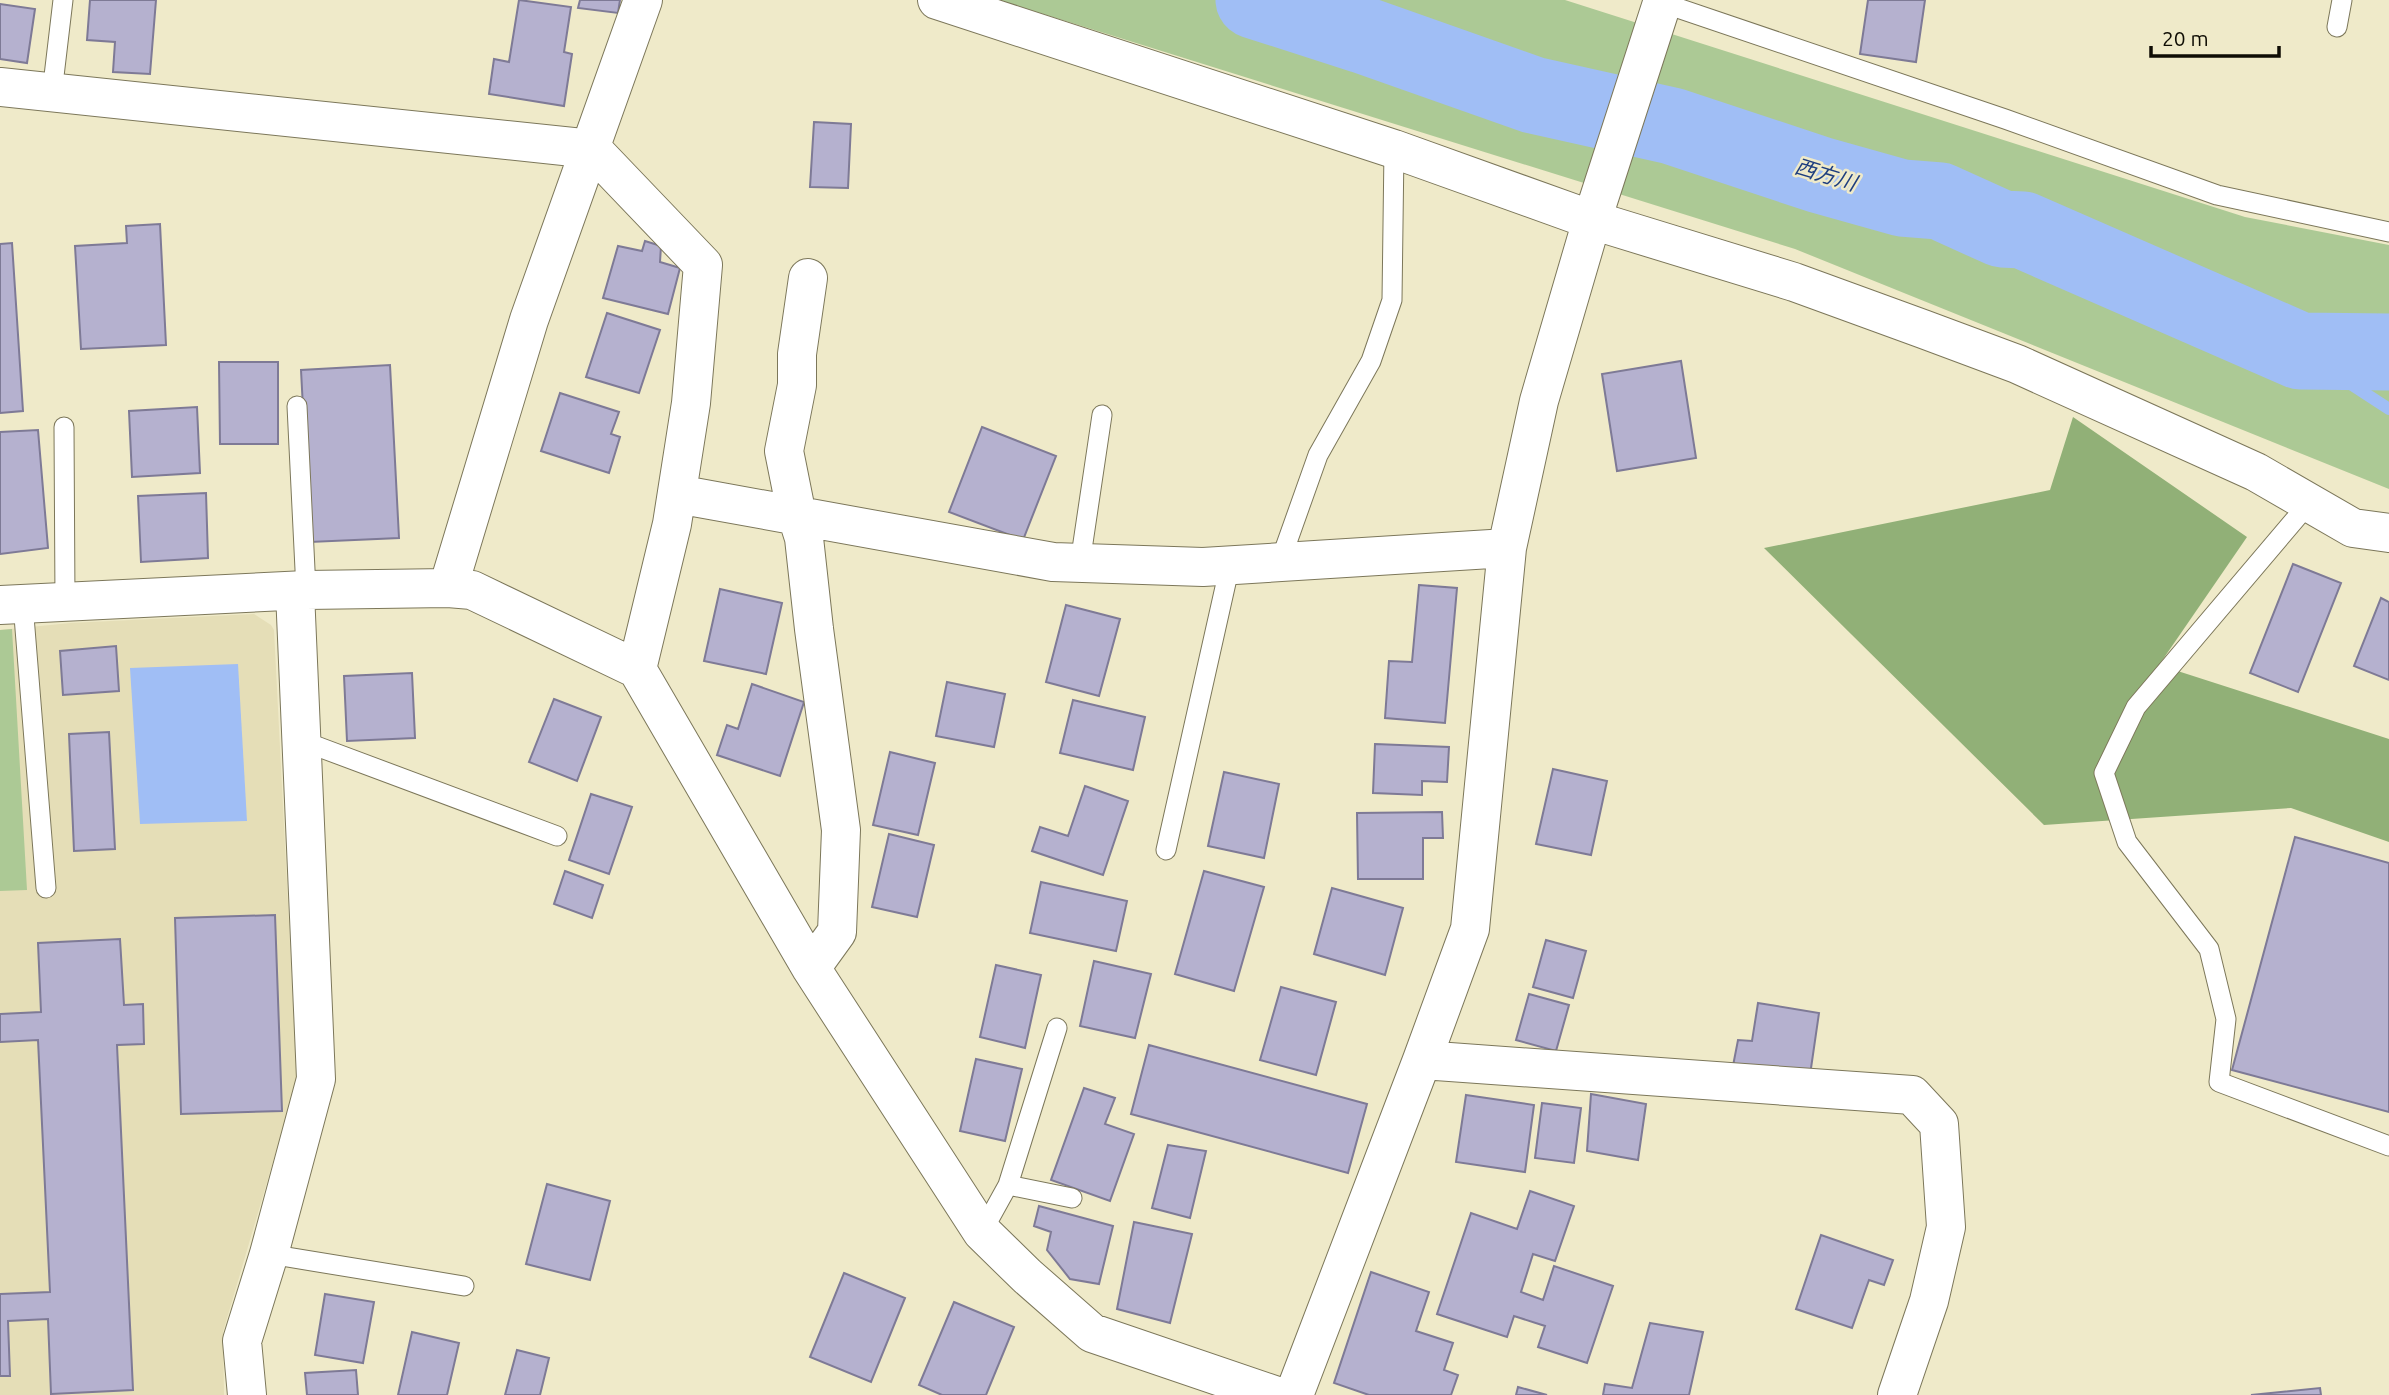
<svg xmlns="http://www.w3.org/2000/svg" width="2389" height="1395" font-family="Ubuntu,'Noto Sans JP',sans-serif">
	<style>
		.built { fill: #e5deb7 }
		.green { fill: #acc995 }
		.forest { fill: #91b077 }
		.water { fill: #a0bef5 }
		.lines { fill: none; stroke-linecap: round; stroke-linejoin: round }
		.stream { stroke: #a0bef5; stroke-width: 12 }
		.river { stroke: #a0bef5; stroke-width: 77 }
		.building { fill: #b5b1cf; stroke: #7e7a96; stroke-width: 2 }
		.lane-casing { stroke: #7c775a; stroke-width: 21 }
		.street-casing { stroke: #7c775a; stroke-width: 40 }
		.lane { stroke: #fff; stroke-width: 19 }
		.street { stroke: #fff; stroke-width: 38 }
		.labels { text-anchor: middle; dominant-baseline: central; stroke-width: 5; stroke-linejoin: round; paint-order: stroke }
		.water-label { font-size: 21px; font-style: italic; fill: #1e3e7f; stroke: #efeac9 }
	</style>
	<rect width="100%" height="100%" fill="#efeac9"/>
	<path class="built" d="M 254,614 L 271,625 L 274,630 L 297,1080 L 223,1332 L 224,1395 L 0,1395 L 0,630 L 70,623 Z"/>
	<path class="green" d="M 998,0 L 1565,0 L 2245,217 L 2389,245 L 2389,489 L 1795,249 Z
		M 12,629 L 27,890 L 0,891 L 0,630 Z"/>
	<path class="forest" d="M 2073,417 L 2247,537 L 2159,665 L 2389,739 L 2389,842 L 2291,808 L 2044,825 L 1764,548 L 2050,490 Z"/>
	<path class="water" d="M 238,664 L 247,821 L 140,824 L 130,668 Z"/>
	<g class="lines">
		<path class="stream" d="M 2300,351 L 2389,409"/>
		<path class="river" d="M 1254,0 L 1363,35 L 1533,95 L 1672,126 L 1820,175 L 1902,198 L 1940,201 L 2002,229 L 2023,230 L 2300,351 L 2389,352"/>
	</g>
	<path class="building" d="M 90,0 L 156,0 L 150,74 L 113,72 L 115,42 L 87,40 Z
		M 519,0 L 571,7 L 564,52 L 572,54 L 564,106 L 489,94 L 494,59 L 509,62 Z
		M 580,0 L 620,0 L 618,13 L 578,8 Z
		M 1868,0 L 1925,0 L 1916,62 L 1860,54 Z
		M 0,4 L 35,9 L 27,63 L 0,59 Z
		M 814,122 L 851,124 L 848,188 L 810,187 Z
		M 160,224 L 166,345 L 81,349 L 75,246 L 127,243 L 126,226 Z
		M 645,241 L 661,246 L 660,262 L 680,268 L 668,314 L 603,298 L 618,246 L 642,251 Z
		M 12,243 L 23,411 L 0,413 L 0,244 Z
		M 607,313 L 660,330 L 639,393 L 586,377 Z
		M 1681,361 L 1696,458 L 1617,471 L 1602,374 Z
		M 219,362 L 278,362 L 278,444 L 220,444 Z
		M 390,365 L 399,538 L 310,542 L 301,370 Z
		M 560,393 L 619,412 L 611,434 L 620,437 L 609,473 L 541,451 Z
		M 197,407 L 200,473 L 132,477 L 129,411 Z
		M 982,427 L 1056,456 L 1023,540 L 949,512 Z
		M 38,430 L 48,548 L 0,554 L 0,432 Z
		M 206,493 L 208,558 L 141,562 L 138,496 Z
		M 2293,564 L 2341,583 L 2298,692 L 2250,673 Z
		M 1419,585 L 1457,588 L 1445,723 L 1385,718 L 1389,661 L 1412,662 Z
		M 720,589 L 782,603 L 766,674 L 704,661 Z
		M 2381,598 L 2389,602 L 2389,680 L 2354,666 Z
		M 1066,605 L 1120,619 L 1099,696 L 1046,682 Z
		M 116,646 L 119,691 L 63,695 L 60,651 Z
		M 412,673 L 415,738 L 347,741 L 344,676 Z
		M 947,682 L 1005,694 L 994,747 L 936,736 Z
		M 752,684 L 804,702 L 780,776 L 717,755 L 727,725 L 738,729 Z
		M 554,699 L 601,717 L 577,781 L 529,762 Z
		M 1073,700 L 1145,717 L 1133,770 L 1060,753 Z
		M 109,732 L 115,849 L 74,851 L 69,734 Z
		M 1375,744 L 1449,747 L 1447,782 L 1422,781 L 1422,795 L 1373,793 Z
		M 890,752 L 935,763 L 918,835 L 873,825 Z
		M 1553,769 L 1607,781 L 1591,855 L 1536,844 Z
		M 1224,772 L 1279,784 L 1264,858 L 1208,846 Z
		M 1085,786 L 1128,801 L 1103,875 L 1032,851 L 1040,827 L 1068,836 Z
		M 591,794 L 632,807 L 609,874 L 569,860 Z
		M 1442,812 L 1443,838 L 1423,838 L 1423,879 L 1358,879 L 1357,813 Z
		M 889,834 L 934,845 L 917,917 L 872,907 Z
		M 2295,837 L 2389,863 L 2389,1112 L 2232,1070 Z
		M 565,871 L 603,885 L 592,918 L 554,904 Z
		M 1204,871 L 1264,887 L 1234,991 L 1175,974 Z
		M 1041,882 L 1127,901 L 1116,951 L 1030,933 Z
		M 1332,888 L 1403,908 L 1385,975 L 1314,954 Z
		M 275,915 L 282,1111 L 181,1114 L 175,918 Z
		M 120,939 L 124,1005 L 143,1004 L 144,1044 L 117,1045 L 133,1390 L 51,1394 L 48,1319 L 8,1321 L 10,1376 L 0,1376 L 0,1294 L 50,1292 L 38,1040 L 0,1042 L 0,1014 L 41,1012 L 38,943 Z
		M 1546,940 L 1586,951 L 1573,998 L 1533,987 Z
		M 1094,961 L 1151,974 L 1135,1038 L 1080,1026 Z
		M 996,965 L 1041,975 L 1025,1048 L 980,1037 Z
		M 1281,987 L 1336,1002 L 1316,1075 L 1260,1060 Z
		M 1529,994 L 1569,1005 L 1556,1051 L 1516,1040 Z
		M 1758,1003 L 1819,1013 L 1809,1082 L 1732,1071 L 1738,1040 L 1752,1041 Z
		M 1149,1045 L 1367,1104 L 1348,1173 L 1131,1114 Z
		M 976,1059 L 1022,1069 L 1005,1141 L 960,1131 Z
		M 1084,1088 L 1115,1098 L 1105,1124 L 1134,1134 L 1110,1201 L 1051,1180 Z
		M 1591,1094 L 1646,1104 L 1638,1160 L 1587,1151 Z
		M 1466,1095 L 1534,1105 L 1525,1172 L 1456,1162 Z
		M 1542,1103 L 1581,1108 L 1574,1163 L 1535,1158 Z
		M 1168,1145 L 1206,1151 L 1190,1218 L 1152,1208 Z
		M 547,1184 L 610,1201 L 590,1280 L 526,1264 Z
		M 1530,1191 L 1574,1206 L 1555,1261 L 1533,1254 L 1521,1292 L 1543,1300 L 1554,1266 L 1613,1286 L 1587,1363 L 1538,1347 L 1545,1326 L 1514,1316 L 1507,1337 L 1437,1314 L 1471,1213 L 1517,1229 Z
		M 1039,1206 L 1113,1226 L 1099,1284 L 1070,1279 L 1047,1250 L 1051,1232 L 1034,1226 Z
		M 1134,1222 L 1192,1234 L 1170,1323 L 1117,1309 Z
		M 1821,1235 L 1893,1260 L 1884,1285 L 1869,1280 L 1852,1328 L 1796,1309 Z
		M 1371,1272 L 1429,1292 L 1416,1331 L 1453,1343 L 1444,1370 L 1458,1375 L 1451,1395 L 1369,1395 L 1334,1383 Z
		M 844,1273 L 905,1298 L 871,1382 L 810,1357 Z
		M 325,1294 L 374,1302 L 363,1363 L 315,1355 Z
		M 954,1302 L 1014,1327 L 986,1395 L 942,1395 L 919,1385 Z
		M 1650,1323 L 1703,1332 L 1689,1395 L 1603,1395 L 1605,1384 L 1632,1388 Z
		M 412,1332 L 459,1343 L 447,1395 L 398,1395 Z
		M 517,1350 L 549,1358 L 540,1395 L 505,1395 Z
		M 356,1370 L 358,1395 L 307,1395 L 305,1373 Z
		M 1518,1387 L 1547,1395 L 1516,1395 Z
		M 2320,1388 L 2321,1395 L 2251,1395 Z"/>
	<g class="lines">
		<defs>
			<path id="lane" d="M 1657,1 L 2005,119 L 2217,195 L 2389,232
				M 2337,27 L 2342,0
				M 52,93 L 63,0
				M 297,406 L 306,590
				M 64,427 L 65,601
				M 2309,503 L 2136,707 L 2104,773 L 2127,842 L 2209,949 L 2226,1019 L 2219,1082 L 2389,1146
				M 1280,562 L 1318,455 L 1371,361 L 1392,300 L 1394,149
				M 1080,563 L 1102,415
				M 23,604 L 46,888
				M 300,740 L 557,836
				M 1166,850 L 1230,565
				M 1008,1185 L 1072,1198
				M 982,1232 L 1008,1185 L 1057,1028
				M 269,1254 L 464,1286"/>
			<path id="street" d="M 937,0 L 1394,149 L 1592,220 L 1794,282 L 1923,329 L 2017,364 L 2256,472 L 2353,528 L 2389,533
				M 0,87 L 592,149 L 703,265 L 691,403 L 672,524 L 637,669
				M 808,278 L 797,354 L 797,385 L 784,451 L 797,516 L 804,538 L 814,629 L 841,830 L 837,932 L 811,968
				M 677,494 L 1053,562 L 1203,567 L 1507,548
				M 448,588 L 529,320 L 643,0
				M 0,605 L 306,590 L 448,588 L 472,590 L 637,669 L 811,968 L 982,1232 L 1027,1276 L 1092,1333 L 1274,1395
				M 1422,1060 L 1912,1095 L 1939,1124 L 1946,1227 L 1929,1301 L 1897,1395
				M 247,1395 L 242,1341 L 269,1254 L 316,1079 L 295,592
				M 1294,1395 L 1422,1060 L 1470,929 L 1507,548 L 1539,401 L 1592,220 L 1663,0"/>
		</defs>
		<use href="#lane" class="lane-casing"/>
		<use href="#street" class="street-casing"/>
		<use href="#lane" class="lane"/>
		<use href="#street" class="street"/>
	</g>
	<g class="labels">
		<g class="water-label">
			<text transform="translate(1826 174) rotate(17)">西方川</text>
		</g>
	</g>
	<path d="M2151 46v10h128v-10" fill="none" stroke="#0f0d04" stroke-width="3.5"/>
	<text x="2162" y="46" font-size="21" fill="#0f0d04" stroke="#efeac9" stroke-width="5" paint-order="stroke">20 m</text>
</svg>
